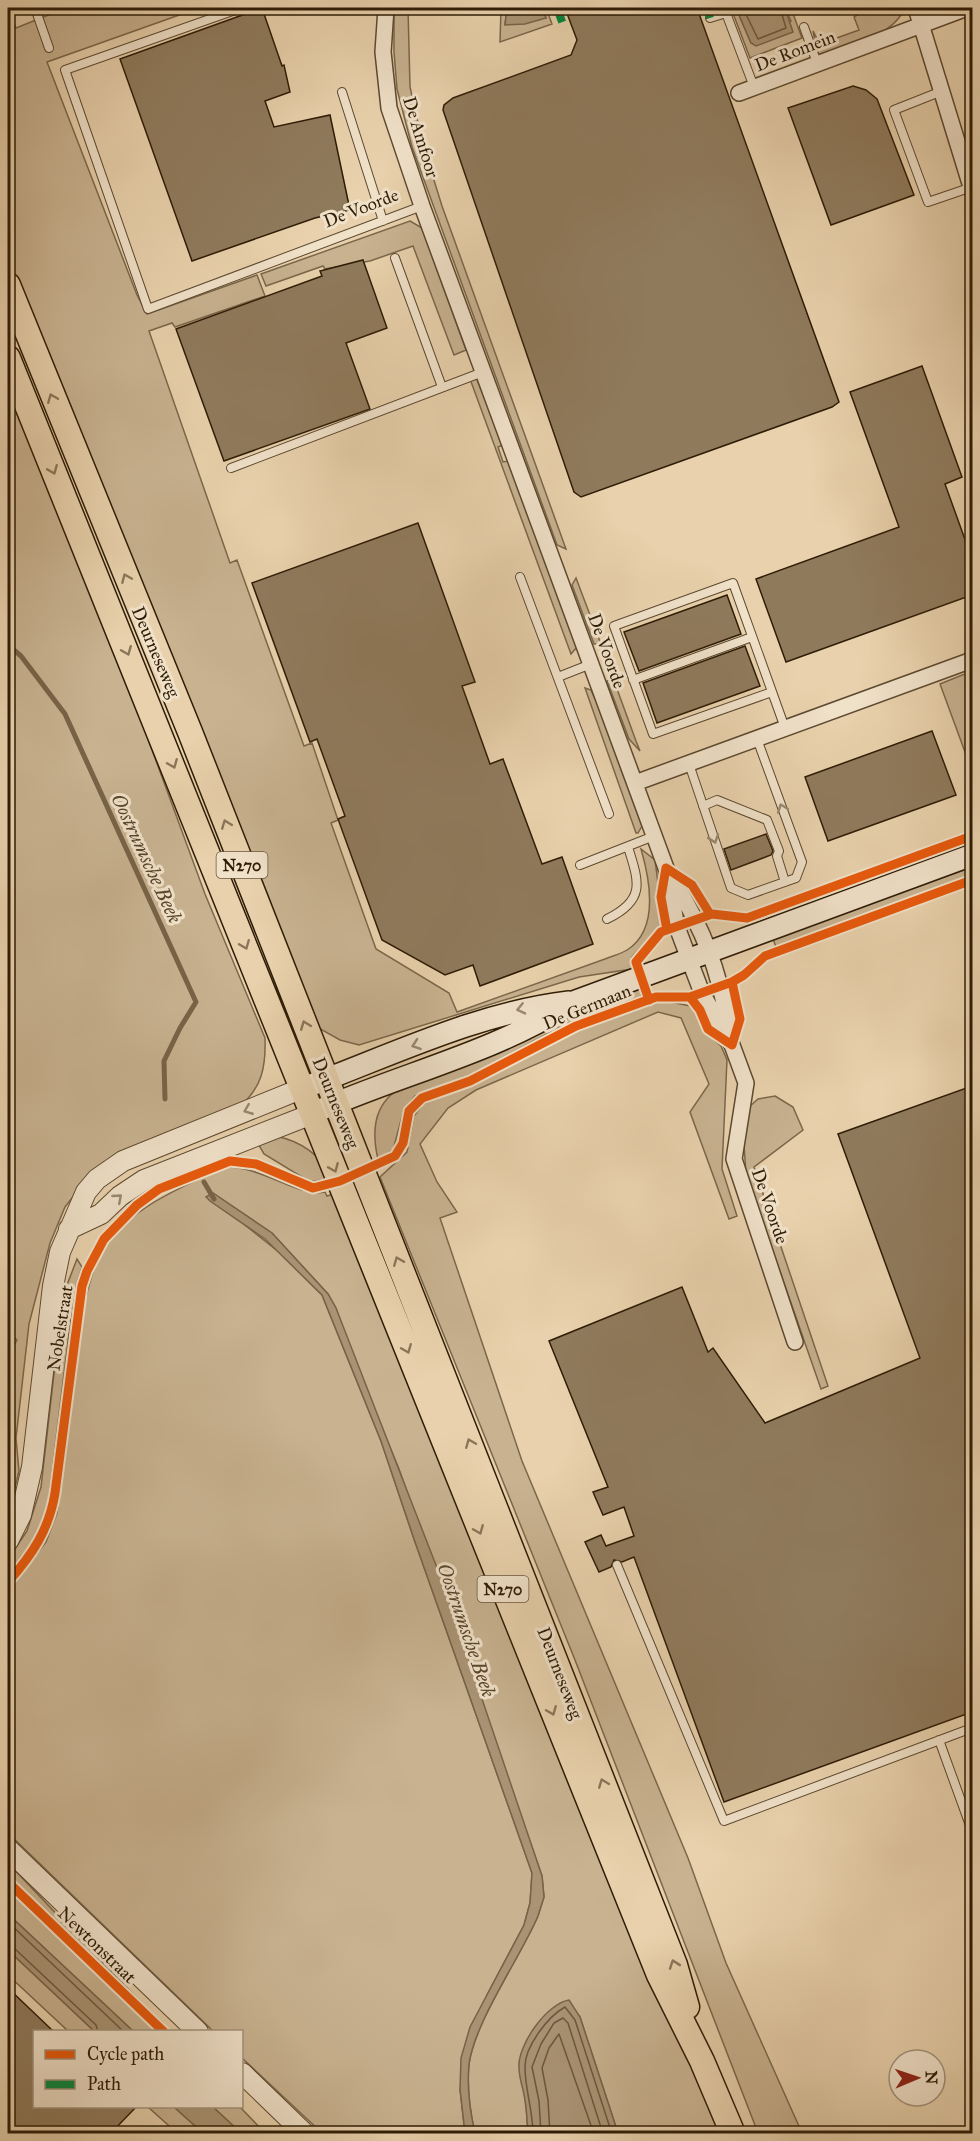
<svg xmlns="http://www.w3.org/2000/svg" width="980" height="2141" font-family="'IM FELL Great Primer',serif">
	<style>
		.green { fill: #c8b290; stroke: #7b674b; stroke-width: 1.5 }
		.water { fill: #a99374; stroke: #786348; stroke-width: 1.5 }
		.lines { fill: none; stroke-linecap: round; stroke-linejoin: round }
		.shore { stroke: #6c583d; stroke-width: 1.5 }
		.stream { stroke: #786348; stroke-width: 5 }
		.building { fill: #8f7a5c; stroke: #2e1c06; stroke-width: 1.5 }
		.service-casing { stroke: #5c4930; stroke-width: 10 }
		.minor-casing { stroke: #5c4930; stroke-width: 18 }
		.tertiary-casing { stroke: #5c4930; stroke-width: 22 }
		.secondary-casing { stroke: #2e1c06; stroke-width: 24 }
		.primary-casing { stroke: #2e1c06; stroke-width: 27 }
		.service { stroke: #f0e1c9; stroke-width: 8 }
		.minor { stroke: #f0e1c9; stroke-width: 15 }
		.tertiary { stroke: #f0e1c9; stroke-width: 20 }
		.secondary { stroke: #f0e1c9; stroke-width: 21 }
		.primary { stroke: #e8d1ac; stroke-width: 24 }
		.quiet { stroke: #00873e; stroke-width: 8; stroke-dasharray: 15 8; stroke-linecap: butt }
		.cycleway-casing { stroke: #f0e1c9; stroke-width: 13 }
		.cycleway { stroke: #e8590c; stroke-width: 9 }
		.oneway { stroke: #8b7659 }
		.oneway2 { stroke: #998871 }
		.labels { text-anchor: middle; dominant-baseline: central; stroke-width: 6; stroke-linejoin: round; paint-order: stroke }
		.shield { fill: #f0e1c9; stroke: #685740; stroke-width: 1.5 }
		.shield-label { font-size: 16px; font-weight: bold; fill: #2e1c06 }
		.street-label { font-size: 18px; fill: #2e1c06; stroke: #f0e1c9 }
		.water-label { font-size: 20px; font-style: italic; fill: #59462c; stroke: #f0e1c9 }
	</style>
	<rect width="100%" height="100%" fill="#e8d1ac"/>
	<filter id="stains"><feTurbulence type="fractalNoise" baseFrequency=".00333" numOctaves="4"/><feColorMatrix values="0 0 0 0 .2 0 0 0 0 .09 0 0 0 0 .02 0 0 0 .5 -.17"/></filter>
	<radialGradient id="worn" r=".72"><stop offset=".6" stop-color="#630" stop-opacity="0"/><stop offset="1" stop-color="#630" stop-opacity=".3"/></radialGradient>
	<path class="green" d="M 8,8 L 16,28 L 66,8 L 199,8 L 47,62 L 137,295 L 147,314 L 257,275 L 265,296 L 175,327 L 172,323 L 149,331 L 230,563 L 237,560 L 304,746 L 312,743 L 338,820 L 331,823 L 376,949 L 449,993 L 457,1012 L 605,959 C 612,956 621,954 627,950 C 660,929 650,880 641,849 L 655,860 L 663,923 L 632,957 L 632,969 L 579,977 L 359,1045 L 340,1040 L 315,1026 L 8,263 Z
		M 394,8 L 408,8 L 410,87 L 423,145 L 442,206 L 566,549 L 557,545 L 412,147 L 397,89 L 394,52 Z
		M 501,8 L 507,8 L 505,24 L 546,18 L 542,8 L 546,8 L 552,24 L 500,42 Z
		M 731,8 L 736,8 L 751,43 L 791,21 L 785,8 L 791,8 L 802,38 L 750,58 Z
		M 868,8 L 886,8 L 889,14 L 903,11 C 891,38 845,45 818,55 L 813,31 L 820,44 L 859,30 L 854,17 Z
		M 410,221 L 422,228 L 466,350 L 454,355 L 413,246 L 370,261 L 325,269 L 323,266 L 266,286 L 261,274 Z
		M 476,377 L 503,445 L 498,447 L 503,462 L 508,461 L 577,647 L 571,654 L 470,379 Z
		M 8,380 L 126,679 L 205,894 L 265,1038 C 266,1067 262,1088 239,1107 L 87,1179 L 65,1207 L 50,1243 L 29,1324 L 16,1438 L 19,1471 L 8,1516 L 8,1357 L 17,1340 L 8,1332 Z
		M 576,578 L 601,644 L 594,644 L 572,585 Z
		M 972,671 L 972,771 L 940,684 Z
		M 613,678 L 636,741 L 640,751 L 629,739 L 607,681 Z
		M 585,688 L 591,690 L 597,703 L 642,826 L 638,833 L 636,833 Z
		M 972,840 L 972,844 L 965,848 L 767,920 L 765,916 Z
		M 972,867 L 972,876 L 776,947 L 773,939 Z
		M 641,987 L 641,997 L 564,1025 L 472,1074 L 415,1096 L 404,1109 L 393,1150 L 378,1159 C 373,1138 372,1116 387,1099 C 403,1079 476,1059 503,1048 C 549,1028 594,1006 641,987 Z
		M 661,1000 L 695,1007 L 704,1031 L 721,1046 L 727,1060 L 722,1169 L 737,1216 L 729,1219 L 690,1112 L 709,1084 L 681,1018 L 658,1012 L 476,1090 L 448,1108 L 420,1144 L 437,1182 L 457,1212 L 440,1218 L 522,1461 L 688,1858 L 726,1963 L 802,2133 L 758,2133 L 575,1660 L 380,1177 L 407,1152 L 414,1116 L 423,1104 L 475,1084 L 574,1032 Z
		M 775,1096 L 793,1107 L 803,1130 L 754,1167 L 828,1386 L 821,1389 L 746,1174 L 744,1145 L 749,1107 L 758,1099 Z
		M 275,1136 C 301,1141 320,1154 332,1178 L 310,1182 L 264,1154 L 257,1142 Z
		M 224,1167 C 261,1165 299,1198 325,1192 L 327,1196 L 334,1194 L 720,2133 L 618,2133 L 580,2017 L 526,2103 L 528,2133 L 475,2133 C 470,2112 467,2086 469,2064 C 475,2021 520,1958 538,1916 L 544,1897 L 542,1876 L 399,1469 L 354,1360 L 336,1308 L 328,1294 L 272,1233 L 213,1193 L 245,1225 L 280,1253 L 322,1295 L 381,1441 L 414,1539 L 532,1873 L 530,1903 L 524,1925 L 487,1995 L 460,2089 L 465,2133 L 322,2133 L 242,2058 L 242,2032 L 213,2031 L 8,1833 L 8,1591 L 46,1542 L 57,1513 L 81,1318 C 86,1298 90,1275 99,1256 C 126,1208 177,1190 224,1167 Z
		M 77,1259 L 82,1267 L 74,1292 L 48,1505 C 41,1533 26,1552 8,1573 L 8,1559 L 27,1531 L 41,1487 L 63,1295 Z
		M 8,1863 L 168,2031 L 133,2031 L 8,1914 Z
		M 8,1950 L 94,2031 L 68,2031 L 8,1975 Z
		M 148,2107 L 174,2107 L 203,2133 L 177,2133 Z
		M 213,2107 L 240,2107 L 265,2133 L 241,2133 Z"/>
	<path class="water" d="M 507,8 L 542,8 L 546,18 L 525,24 L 505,25 Z
		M 736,8 L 785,8 L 793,32 L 756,46 L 751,43 Z
		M 213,1193 L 272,1233 L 328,1294 L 336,1308 L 441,1578 L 542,1876 L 544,1897 L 538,1916 C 520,1958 475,2021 469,2064 C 467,2086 470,2112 475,2133 L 465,2133 L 460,2089 L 461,2058 L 470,2027 L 524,1925 L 530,1903 L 532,1873 L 414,1539 L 381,1441 L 322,1295 L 265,1239 L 210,1201 L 206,1197 Z
		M 8,1914 L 133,2031 L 94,2031 L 8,1950 Z
		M 569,2000 L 580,2017 L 618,2133 L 528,2133 C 527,2123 527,2111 525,2101 C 524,2090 519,2079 519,2068 C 517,2046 546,2004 569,2000 Z
		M 174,2107 L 213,2107 L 241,2133 L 203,2133 Z"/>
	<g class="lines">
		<path class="shore" d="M 743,8 L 758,39 L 786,28 L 780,8
			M 8,1922 L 124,2032
			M 8,1946 L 14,1948 L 96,2025 L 98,2032
			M 533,2134 C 533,2111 525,2089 525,2068 C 524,2048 547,2017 565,2007 L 575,2020 L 612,2134
			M 541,2134 L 539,2101 L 532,2067 L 541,2044 L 554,2023 L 563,2018 L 568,2023 L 603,2134
			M 550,2134 L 548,2100 L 542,2068 L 549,2048 L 559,2034 L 594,2134"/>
		<path class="stream" d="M 8,645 L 21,656 L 65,714 L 196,1002 L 180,1028 L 164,1061 L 165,1099
			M 204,1182 L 214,1199"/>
	</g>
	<path class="building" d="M 262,8 L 282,66 L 284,65 L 290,92 L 265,101 L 274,127 L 330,115 L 350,210 L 315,218 L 192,261 L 120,59 Z
		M 565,8 L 697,8 L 839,402 L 832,407 L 581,497 L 574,492 L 443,110 L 444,105 L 453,98 L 571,55 L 577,40 Z
		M 853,86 L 866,90 L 877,99 L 914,195 L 831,225 L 788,108 Z
		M 363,260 L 387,328 L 346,343 L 370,409 L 224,461 L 176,329 L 322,276 L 320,271 Z
		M 922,366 L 962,477 L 945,484 L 972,559 L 972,595 L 786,662 L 756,579 L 899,527 L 850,392 Z
		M 418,523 L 475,682 L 462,686 L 490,764 L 503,759 L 542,864 L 562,857 L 593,944 L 480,986 L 473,965 L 445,975 L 382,940 L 338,819 L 345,816 L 317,739 L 310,742 L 252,583 Z
		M 727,595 L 741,634 L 639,671 L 624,632 Z
		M 745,646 L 760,686 L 657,723 L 643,683 Z
		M 932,731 L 956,795 L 828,841 L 805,777 Z
		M 766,834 L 773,851 L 771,855 L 731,870 L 724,849 Z
		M 972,1086 L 972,1712 L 724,1802 L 634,1557 L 622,1562 L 614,1560 L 611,1567 L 599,1572 L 585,1542 L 601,1535 L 606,1546 L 634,1536 L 624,1507 L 603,1515 L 593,1492 L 608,1487 L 549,1341 L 682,1287 L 708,1352 L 713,1348 L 765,1423 L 920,1358 L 838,1134 Z
		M 8,1988 L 53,2031 L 34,2031 L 34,2106 L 137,2106 L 111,2133 L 8,2133 Z"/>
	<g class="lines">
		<defs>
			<path id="service" d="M 35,8 L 49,48
				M 241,8 L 65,70 L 148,309 L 422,206
				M 710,18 L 726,13 L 754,87
				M 804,27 L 817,63
				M 942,91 L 894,110 L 928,202 L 972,187
				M 342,92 L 383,221
				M 395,258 L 442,387
				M 231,468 L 483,372
				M 520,577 L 609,814
				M 558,677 L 591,664
				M 633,680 L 752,637
				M 772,692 L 653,734 L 614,626 L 733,583 L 785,728
				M 689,764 L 731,888 L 748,895 L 796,878 L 802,862 L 757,739
				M 703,806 L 717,800 L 767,820 L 779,851 L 777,856 L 785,882
				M 580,865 L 654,836
				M 607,919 C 646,900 639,882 628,847
				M 617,1565 L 724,1821 L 972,1728
				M 939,1740 L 972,1831"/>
			<path id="minor" d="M 386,8 L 383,52 L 389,108 L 422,206 L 666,868 L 677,927 L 689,959 L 702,993 L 732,1045 L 746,1083 L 734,1159 L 795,1342
				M 916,8 L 972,190
				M 739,93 L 967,8
				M 635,783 L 972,660
				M 672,878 C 705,932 719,970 730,1033"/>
			<path id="tertiary" d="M 69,1229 L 101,1214 L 120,1196 L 144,1180 L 312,1114
				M 8,1541 L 21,1515 L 32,1467 L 53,1286 L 60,1252 L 86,1192 L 97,1179 L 123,1161 L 303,1088
				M 8,1849 L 198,2032
				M 242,2073 L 305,2134"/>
			<path id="secondary" d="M 303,1088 C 390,1056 476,1013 569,1002
				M 320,1110 C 404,1073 496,1052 573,1002 L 972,855"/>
			<path id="primary" d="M 8,285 L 190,732 L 675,1965 L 687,2007
				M 8,358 L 659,1975 L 702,2061 L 733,2134"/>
		</defs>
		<use href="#service" class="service-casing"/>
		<use href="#minor" class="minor-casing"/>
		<use href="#tertiary" class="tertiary-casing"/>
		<use href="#secondary" class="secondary-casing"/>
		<use href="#primary" class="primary-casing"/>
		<use href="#service" class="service"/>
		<use href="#minor" class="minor"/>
		<use href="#tertiary" class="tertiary"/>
		<use href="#secondary" class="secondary"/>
		<use href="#primary" class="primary"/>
		<path class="quiet" d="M 557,8 L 564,27
			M 707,8 L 710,18"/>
		<defs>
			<path id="cycleway" d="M 667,930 L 661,897 L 666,868 L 692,885 L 710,914
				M 690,997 L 700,1010 L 708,1029 L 732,1045 L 740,1019 L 732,982
				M 649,1000 L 636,962 L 661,932 L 712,914 L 747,918 L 972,836
				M 8,1582 C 32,1555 49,1530 55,1493 L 82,1286 L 87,1271 L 104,1239 L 137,1205 L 159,1189 L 230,1161 L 256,1164 L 313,1188 L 340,1181 L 395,1156 L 403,1143 L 409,1111 L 422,1098 L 470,1081 L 576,1026 L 656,997 L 690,997 L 732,982 L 744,975 L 765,956 L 972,880
				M 8,1882 L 164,2032"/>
		</defs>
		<use href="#cycleway" class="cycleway-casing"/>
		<use href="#cycleway" class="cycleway"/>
	</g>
	<defs><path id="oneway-chevron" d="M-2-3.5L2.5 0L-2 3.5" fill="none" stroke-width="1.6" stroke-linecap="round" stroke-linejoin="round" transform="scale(1.5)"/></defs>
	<g class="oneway">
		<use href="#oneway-chevron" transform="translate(52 398) rotate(-112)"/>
		<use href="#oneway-chevron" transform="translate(53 470) rotate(68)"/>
		<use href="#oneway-chevron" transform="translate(126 578) rotate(-113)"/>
		<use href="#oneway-chevron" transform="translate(127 651) rotate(68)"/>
		<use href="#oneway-chevron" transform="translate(173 764) rotate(68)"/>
		<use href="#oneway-chevron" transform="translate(226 824) rotate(-111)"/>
		<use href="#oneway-chevron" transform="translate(245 945) rotate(68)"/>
		<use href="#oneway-chevron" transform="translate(305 1025) rotate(-111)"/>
		<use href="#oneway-chevron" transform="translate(334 1168) rotate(67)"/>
		<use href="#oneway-chevron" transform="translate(398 1261) rotate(-112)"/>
		<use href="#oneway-chevron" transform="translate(407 1349) rotate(68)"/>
		<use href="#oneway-chevron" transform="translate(470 1443) rotate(-112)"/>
		<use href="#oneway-chevron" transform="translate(479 1530) rotate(68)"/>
		<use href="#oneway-chevron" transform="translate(552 1711) rotate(68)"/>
		<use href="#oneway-chevron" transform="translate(603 1783) rotate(-111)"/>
		<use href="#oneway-chevron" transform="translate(674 1964) rotate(-109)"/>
	</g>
	<g class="oneway2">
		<use href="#oneway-chevron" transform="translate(782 808) rotate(-110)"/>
		<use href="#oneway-chevron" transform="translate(714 839) rotate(71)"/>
		<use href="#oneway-chevron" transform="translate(521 1009) rotate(167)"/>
		<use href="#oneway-chevron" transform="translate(416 1045) rotate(161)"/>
		<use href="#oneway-chevron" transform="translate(248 1110) rotate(158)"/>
		<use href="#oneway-chevron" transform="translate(118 1198) rotate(-41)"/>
	</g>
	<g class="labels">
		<g class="shield">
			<rect x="216.5" y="852" width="51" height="26" rx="4.5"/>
			<rect x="477.5" y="1576" width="51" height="26" rx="4.5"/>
		</g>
		<g class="shield-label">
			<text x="242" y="865">N270</text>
			<text x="503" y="1589">N270</text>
		</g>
		<g class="street-label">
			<text transform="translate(795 51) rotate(-21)">De Romein</text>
			<text transform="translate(421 137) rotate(73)">De Amfoor</text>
			<text transform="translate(361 208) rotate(-21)">De Voorde</text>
			<text transform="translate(607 651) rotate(70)">De Voorde</text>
			<text transform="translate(156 652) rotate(67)">Deurneseweg</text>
			<text transform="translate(587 1007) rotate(-22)">De Germaan</text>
			<text transform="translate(336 1103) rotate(68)">Deurneseweg</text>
			<text transform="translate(770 1206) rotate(71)">De Voorde</text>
			<text transform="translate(60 1328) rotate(-81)">Nobelstraat</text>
			<text transform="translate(560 1673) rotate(69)">Deurneseweg</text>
			<text transform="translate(97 1945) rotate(44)">Newtonstraat</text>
		</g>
		<g class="water-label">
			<text transform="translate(147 858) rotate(65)">Oostrumsche Beek</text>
			<text transform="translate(467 1630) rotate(71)">Oostrumsche Beek</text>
		</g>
	</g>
	<rect width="980" height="2141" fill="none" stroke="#e8d1ac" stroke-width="30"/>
	<rect x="9" y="9" width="962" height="2123" fill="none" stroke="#2e1c06" stroke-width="3"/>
	<rect x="15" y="15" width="950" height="2111" fill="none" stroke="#2e1c06" stroke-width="1.5"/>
	<rect x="33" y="2030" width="210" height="78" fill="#f0e1c9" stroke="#a2927b" stroke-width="1.5"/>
	<rect x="45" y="2050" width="30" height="9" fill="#e8590c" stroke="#a2927b" stroke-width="1.5"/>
	<text x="87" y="2060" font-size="18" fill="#2e1c06">Cycle path</text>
	<rect x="45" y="2080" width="30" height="9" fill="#00873e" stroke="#a2927b" stroke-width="1.5"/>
	<text x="87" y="2090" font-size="18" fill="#2e1c06">Path</text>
	<g transform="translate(917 2078) rotate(88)"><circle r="28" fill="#f0e1c9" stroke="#a2927b" stroke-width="1.5"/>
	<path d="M0-4.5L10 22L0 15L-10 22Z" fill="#8f2418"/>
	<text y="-9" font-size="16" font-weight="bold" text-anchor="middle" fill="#2e1c06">N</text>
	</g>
	<rect width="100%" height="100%" filter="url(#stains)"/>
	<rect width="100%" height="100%" fill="url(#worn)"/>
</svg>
